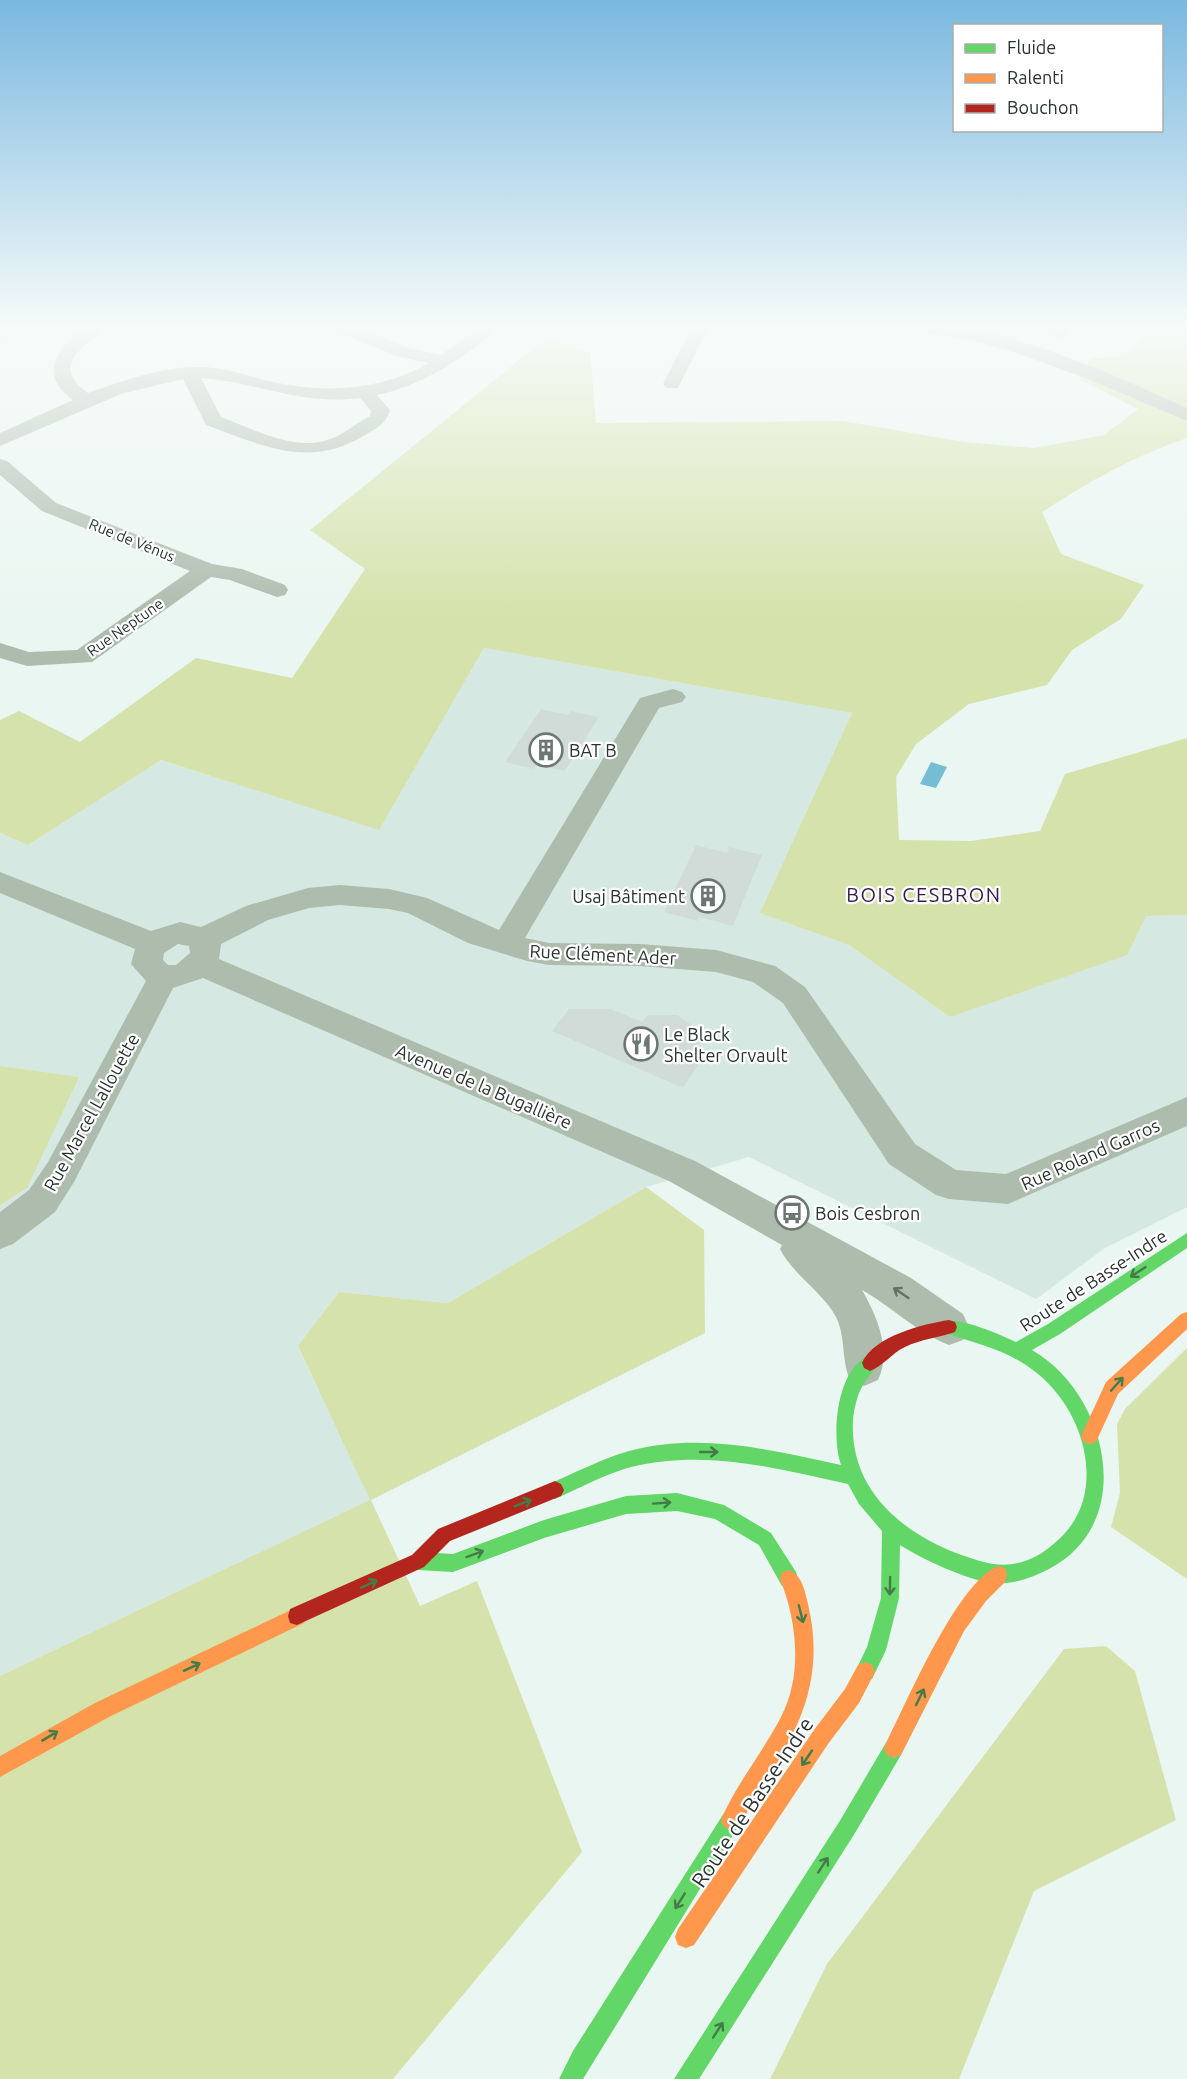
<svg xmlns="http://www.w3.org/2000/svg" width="1187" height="2079" font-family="Ubuntu,sans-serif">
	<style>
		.built { fill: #d5e9e2 }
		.green { fill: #d6e2ac }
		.water { fill: #75bdd4 }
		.building { fill: #d1dcd9 }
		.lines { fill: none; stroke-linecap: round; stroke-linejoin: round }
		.street { fill: #aebcae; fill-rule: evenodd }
		.fast { fill: #63d668; fill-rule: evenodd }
		.slow { fill: #ff974d; fill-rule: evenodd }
		.jam { fill: #b3261e; fill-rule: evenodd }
		.oneway { stroke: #447c48 }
		.oneway2 { stroke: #657068 }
		.labels { text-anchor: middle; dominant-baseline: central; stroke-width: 4.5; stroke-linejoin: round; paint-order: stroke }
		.far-street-label { font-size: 15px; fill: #2a322e; stroke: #fff }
		.poi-label { font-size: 18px; fill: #2a322e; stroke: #fff; text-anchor: start }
		.street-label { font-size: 18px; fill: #2a322e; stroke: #fff }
		.neighbourhood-label { font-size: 20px; letter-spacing: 1.5px; fill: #381951; stroke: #fff }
		.near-street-label { font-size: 21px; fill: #2a322e; stroke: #fff }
	</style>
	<rect width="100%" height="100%" fill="#eaf6f1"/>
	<path class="built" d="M 0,324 L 19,324 L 17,326 L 32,329 L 0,344 Z
		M 484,648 L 852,713 L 761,913 L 849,945 L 950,1017 L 1146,916 L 1187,915 L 1187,1207 L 1105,1248 L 1036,1299 L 749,1157 L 646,1187 L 448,1303 L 339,1292 L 298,1347 L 371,1500 L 0,1676 L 0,833 L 28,845 L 160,760 L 379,829 Z"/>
	<path class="green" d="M 1156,324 L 1187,324 L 1187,438 C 1134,456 1088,482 1042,512 L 1061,554 L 1144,585 L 1121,619 L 1072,650 L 1047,685 L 969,704 L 916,744 L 896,777 L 899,840 L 971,841 L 1040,831 L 1065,774 L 1187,738 L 1187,915 L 1146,916 L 1127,955 L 950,1017 L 849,945 L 760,913 L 852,713 L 484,648 L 379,830 L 161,760 L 28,845 L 0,833 L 0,720 L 19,711 L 80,742 L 196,658 L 292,678 L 365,569 L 310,530 L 545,339 L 590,352 L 596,423 L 843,421 L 964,442 L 1034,448 L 1104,435 L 1138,409 L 1079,379 L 1091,358 C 1135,359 1128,351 1156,324 Z
		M 0,1066 L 79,1077 L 27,1188 L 0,1205 Z
		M 646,1187 L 704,1230 L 705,1333 L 371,1500 L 420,1606 L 477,1581 L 582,1852 L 393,2079 L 0,2079 L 0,1676 L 370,1500 L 298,1346 L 339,1292 L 448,1303 Z
		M 1187,1348 L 1187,1579 L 1111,1527 L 1120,1493 L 1117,1424 L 1125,1409 Z
		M 1106,1646 L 1135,1671 L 1176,1820 L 1034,1891 L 959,2079 L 770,2079 L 827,1964 L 1064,1649 Z"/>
	<path class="water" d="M 931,762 L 947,767 L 936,788 L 920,784 Z"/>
	<path class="building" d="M 541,709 L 568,715 L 571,711 L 599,717 L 565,771 L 536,765 L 534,769 L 505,762 Z
		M 696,845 L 727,853 L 729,847 L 762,855 L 733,926 L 699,917 L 697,921 L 664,912 Z
		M 569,1009 L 611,1009 L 642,1022 L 648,1015 L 677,1015 L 709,1037 L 691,1051 L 702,1059 L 683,1088 L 552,1031 Z"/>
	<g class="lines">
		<path class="street" d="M 92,324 L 113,324 C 108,330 100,333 94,338 C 69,355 60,374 88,393 C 124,380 164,366 203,367 C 227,368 251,377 274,382 C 326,394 382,390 429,363 L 400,357 L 326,328 L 324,324 L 348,324 L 411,349 L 441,355 L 484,324 L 503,324 C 498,332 489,337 482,342 C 449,367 418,386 377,395 L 390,410 C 386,424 377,428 365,435 C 309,470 262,445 206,425 L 183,379 L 121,394 L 0,446 L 0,433 L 73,400 C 34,372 61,343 92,324 ZM 201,378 C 256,382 303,406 360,398 L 371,411 L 370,416 C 355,424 341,437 324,441 C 291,450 251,428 221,417 Z
			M 693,324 L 710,324 L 678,388 L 666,388 L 663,384 Z
			M 896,324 C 910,324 924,323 937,325 C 1024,333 1108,373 1187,408 L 1187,421 L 1088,379 L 1017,353 L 975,341 L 904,329 Z
			M 1026,324 L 1051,324 L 1058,327 L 1064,324 L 1086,324 L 1084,328 L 1059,338 L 1028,328 Z
			M 0,459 L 7,461 L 56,503 L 212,564 L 242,569 L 285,585 L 288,590 L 285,595 L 277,597 L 230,580 L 211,577 L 92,662 L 27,666 L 0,658 L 0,643 L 29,652 L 77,650 L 190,571 L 42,511 L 0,475 Z
			M 673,689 L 682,692 L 686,697 L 682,702 L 659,708 L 525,938 L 549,943 L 640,944 L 716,950 L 775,966 L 805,987 L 915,1144 L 956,1170 L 1006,1174 L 1187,1097 L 1187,1126 L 1008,1204 L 949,1199 L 936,1195 L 889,1164 L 783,1003 L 753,982 L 716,972 L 640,966 L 549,965 L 527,961 L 468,943 L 408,913 L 389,909 L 340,905 L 309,908 L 268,920 L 221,944 L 219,959 L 695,1161 L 911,1278 L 963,1314 L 969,1327 L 963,1340 L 949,1345 C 917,1333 891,1306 862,1290 C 877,1316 892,1351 878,1380 L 864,1386 L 850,1380 C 841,1360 846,1337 836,1317 C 822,1291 793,1275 780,1249 L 782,1245 L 669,1181 L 203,978 L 173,988 L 74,1182 L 55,1212 L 13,1244 L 0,1249 L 0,1212 L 29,1190 L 48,1162 L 146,981 L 131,964 L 135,949 L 0,893 L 0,872 L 151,931 L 180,922 L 201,927 L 246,906 L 308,888 L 340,885 L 389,889 L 427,898 L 499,930 L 640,698 ZM 178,944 L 189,946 L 190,953 L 176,965 L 168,965 L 163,960 L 164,953 Z"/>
		<path class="fast" d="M 1187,1233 L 1187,1248 L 1060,1334 L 1032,1350 C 1107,1393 1139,1522 1049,1569 C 1032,1578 1012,1585 992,1583 C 967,1580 922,1559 900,1545 L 899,1598 L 886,1650 L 872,1679 L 865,1682 L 858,1679 L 855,1672 L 867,1647 L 881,1598 L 882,1531 L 859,1504 L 848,1484 C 777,1468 704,1449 631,1467 C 605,1474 580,1488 555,1499 L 549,1496 L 546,1490 L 549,1484 C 575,1473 601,1459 629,1451 C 700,1432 772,1450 841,1465 C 831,1436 836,1368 870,1355 L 876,1358 L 878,1363 C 874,1372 867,1377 863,1385 C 857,1395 854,1409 853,1420 C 849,1487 899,1531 956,1553 C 979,1561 998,1569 1022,1562 C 1036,1558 1047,1550 1057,1541 C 1109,1496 1086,1413 1038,1374 C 1008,1349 978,1345 943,1332 L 941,1327 L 943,1322 C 959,1316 1000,1335 1016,1342 L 1048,1324 Z
			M 677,1493 L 724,1505 L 771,1533 L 796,1572 L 798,1579 L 796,1586 L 789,1588 L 782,1586 L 759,1545 L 715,1519 L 677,1511 L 626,1514 L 544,1538 L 453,1572 L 418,1570 L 412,1567 L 409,1561 L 412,1555 L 418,1552 L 453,1554 L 544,1520 L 626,1496 Z
			M 894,1738 L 901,1741 L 904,1748 L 901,1755 L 855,1833 L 699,2079 L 674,2079 L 841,1819 L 887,1741 Z
			M 731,1810 L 738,1813 L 741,1820 L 738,1827 L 583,2079 L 559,2079 L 573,2051 L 724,1813 Z"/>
		<path class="slow" d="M 1187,1312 L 1187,1329 L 1118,1394 L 1096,1442 L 1090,1444 L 1084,1442 L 1081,1436 L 1106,1382 L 1181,1314 Z
			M 998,1566 L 1005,1568 L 1007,1575 L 1005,1582 L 986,1601 L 964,1631 L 901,1755 L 894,1758 L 887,1755 L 884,1748 L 887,1741 C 908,1700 957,1583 998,1566 Z
			M 789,1570 C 802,1575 805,1591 808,1604 C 830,1697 783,1752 738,1827 L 731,1830 L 724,1827 L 721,1820 C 736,1784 763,1752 781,1717 C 803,1675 797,1621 780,1579 L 782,1572 Z
			M 297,1607 L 304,1609 L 306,1616 L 304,1623 L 109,1717 L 0,1777 L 0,1756 L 95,1703 Z
			M 865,1662 L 872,1665 L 875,1672 L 859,1703 L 828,1744 L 694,1945 L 686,1948 L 678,1945 L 675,1937 L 678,1929 L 814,1730 L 845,1689 L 858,1665 Z"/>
		<path class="jam" d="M 949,1320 L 955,1322 L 957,1327 L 955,1332 C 938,1338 921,1339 905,1347 C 892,1353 883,1366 870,1371 L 864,1368 L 862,1363 C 874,1336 923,1324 949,1320 Z
			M 555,1481 L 561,1484 L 564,1490 L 561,1496 L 450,1541 L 424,1567 L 297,1625 L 290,1623 L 288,1616 L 290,1609 L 412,1555 L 438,1529 Z"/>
	</g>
	<defs><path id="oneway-shaft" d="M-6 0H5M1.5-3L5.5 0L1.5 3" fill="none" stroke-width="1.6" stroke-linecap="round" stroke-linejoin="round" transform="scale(1.5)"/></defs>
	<g class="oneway">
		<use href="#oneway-shaft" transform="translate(1138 1272) rotate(147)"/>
		<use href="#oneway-shaft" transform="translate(1117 1384) rotate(-48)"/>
		<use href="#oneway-shaft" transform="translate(709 1452)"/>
		<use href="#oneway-shaft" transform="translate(523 1503) rotate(-22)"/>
		<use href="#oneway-shaft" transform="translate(662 1503) rotate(-4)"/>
		<use href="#oneway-shaft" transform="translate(475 1554) rotate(-20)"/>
		<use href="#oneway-shaft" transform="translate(369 1584) rotate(-25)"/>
		<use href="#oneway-shaft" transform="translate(890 1586) rotate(91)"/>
		<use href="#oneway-shaft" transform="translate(801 1614) rotate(76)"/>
		<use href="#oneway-shaft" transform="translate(192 1667) rotate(-25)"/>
		<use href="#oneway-shaft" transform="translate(920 1697) rotate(-64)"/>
		<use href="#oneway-shaft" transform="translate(50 1736) rotate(-31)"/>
		<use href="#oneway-shaft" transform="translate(807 1758) rotate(124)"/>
		<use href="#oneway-shaft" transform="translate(823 1865) rotate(-57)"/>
		<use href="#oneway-shaft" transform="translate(680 1901) rotate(122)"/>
		<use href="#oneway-shaft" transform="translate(718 2030) rotate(-57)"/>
	</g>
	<use class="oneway2" href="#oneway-shaft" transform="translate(901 1293) rotate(-146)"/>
	<linearGradient id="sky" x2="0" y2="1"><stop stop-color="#7ab8e0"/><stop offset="0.53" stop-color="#f6fbf9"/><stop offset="1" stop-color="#f6fbf9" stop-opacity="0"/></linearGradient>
	<rect width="1187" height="615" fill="url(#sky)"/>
	<defs>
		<symbol id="building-ring" viewBox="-11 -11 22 22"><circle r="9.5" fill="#fff" stroke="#6d7772" stroke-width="1.5"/><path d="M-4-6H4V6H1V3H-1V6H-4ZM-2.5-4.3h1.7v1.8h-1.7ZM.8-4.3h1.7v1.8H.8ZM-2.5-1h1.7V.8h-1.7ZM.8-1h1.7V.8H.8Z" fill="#6d7772"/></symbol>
		<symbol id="restaurant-ring" viewBox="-11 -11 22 22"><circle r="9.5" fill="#fff" stroke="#6d7772" stroke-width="1.5"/><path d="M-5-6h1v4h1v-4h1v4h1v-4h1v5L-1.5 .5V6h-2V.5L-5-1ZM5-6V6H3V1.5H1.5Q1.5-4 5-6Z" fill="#6d7772"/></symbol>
		<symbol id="bus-ring" viewBox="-11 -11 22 22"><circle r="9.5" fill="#fff" stroke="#6d7772" stroke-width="1.5"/><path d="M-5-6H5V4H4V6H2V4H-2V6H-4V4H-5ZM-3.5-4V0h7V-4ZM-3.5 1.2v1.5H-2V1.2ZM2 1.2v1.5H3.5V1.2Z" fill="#6d7772"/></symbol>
	</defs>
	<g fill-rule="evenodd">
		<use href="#building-ring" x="527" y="731" width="38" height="38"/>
		<use href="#building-ring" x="689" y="877" width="38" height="38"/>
		<use href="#restaurant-ring" x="622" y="1025" width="38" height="38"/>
		<use href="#bus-ring" x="773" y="1194" width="38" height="38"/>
	</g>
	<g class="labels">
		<g class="far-street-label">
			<text transform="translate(132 540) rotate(22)">Rue de Vénus</text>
			<text transform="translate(125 627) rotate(-35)">Rue Neptune</text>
		</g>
		<g class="poi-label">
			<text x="569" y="750">BAT B</text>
			<text x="685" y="896" text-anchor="end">Usaj Bâtiment</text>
			<text x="664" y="1034">Le Black<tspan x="664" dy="21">Shelter Orvault</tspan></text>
			<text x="815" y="1213">Bois Cesbron</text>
		</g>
		<g class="street-label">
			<text transform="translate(603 954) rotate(3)">Rue Clément Ader</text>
			<text transform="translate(484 1086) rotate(23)">Avenue de la Bugallière</text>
			<text transform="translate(91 1112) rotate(-61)">Rue Marcel Lallouette</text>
			<text transform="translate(1090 1154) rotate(-24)">Rue Roland Garros</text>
			<text transform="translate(1093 1280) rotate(-33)">Route de Basse-Indre</text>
		</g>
		<g class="neighbourhood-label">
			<text x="924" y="894">BOIS CESBRON</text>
		</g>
		<g class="near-street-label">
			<text transform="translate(752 1802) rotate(-56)">Route de Basse-Indre</text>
		</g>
	</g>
	<rect x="953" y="24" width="210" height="108" fill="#ffffff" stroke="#aaadab" stroke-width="1.5"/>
	<rect x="965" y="44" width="30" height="9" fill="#63d668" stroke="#aaadab" stroke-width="1.5"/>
	<text x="1007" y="54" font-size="18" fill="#2a322e">Fluide</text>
	<rect x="965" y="74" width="30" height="9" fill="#ff974d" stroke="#aaadab" stroke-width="1.5"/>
	<text x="1007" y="84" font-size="18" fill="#2a322e">Ralenti</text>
	<rect x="965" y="104" width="30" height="9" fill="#b3261e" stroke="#aaadab" stroke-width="1.5"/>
	<text x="1007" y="114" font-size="18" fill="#2a322e">Bouchon</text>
</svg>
